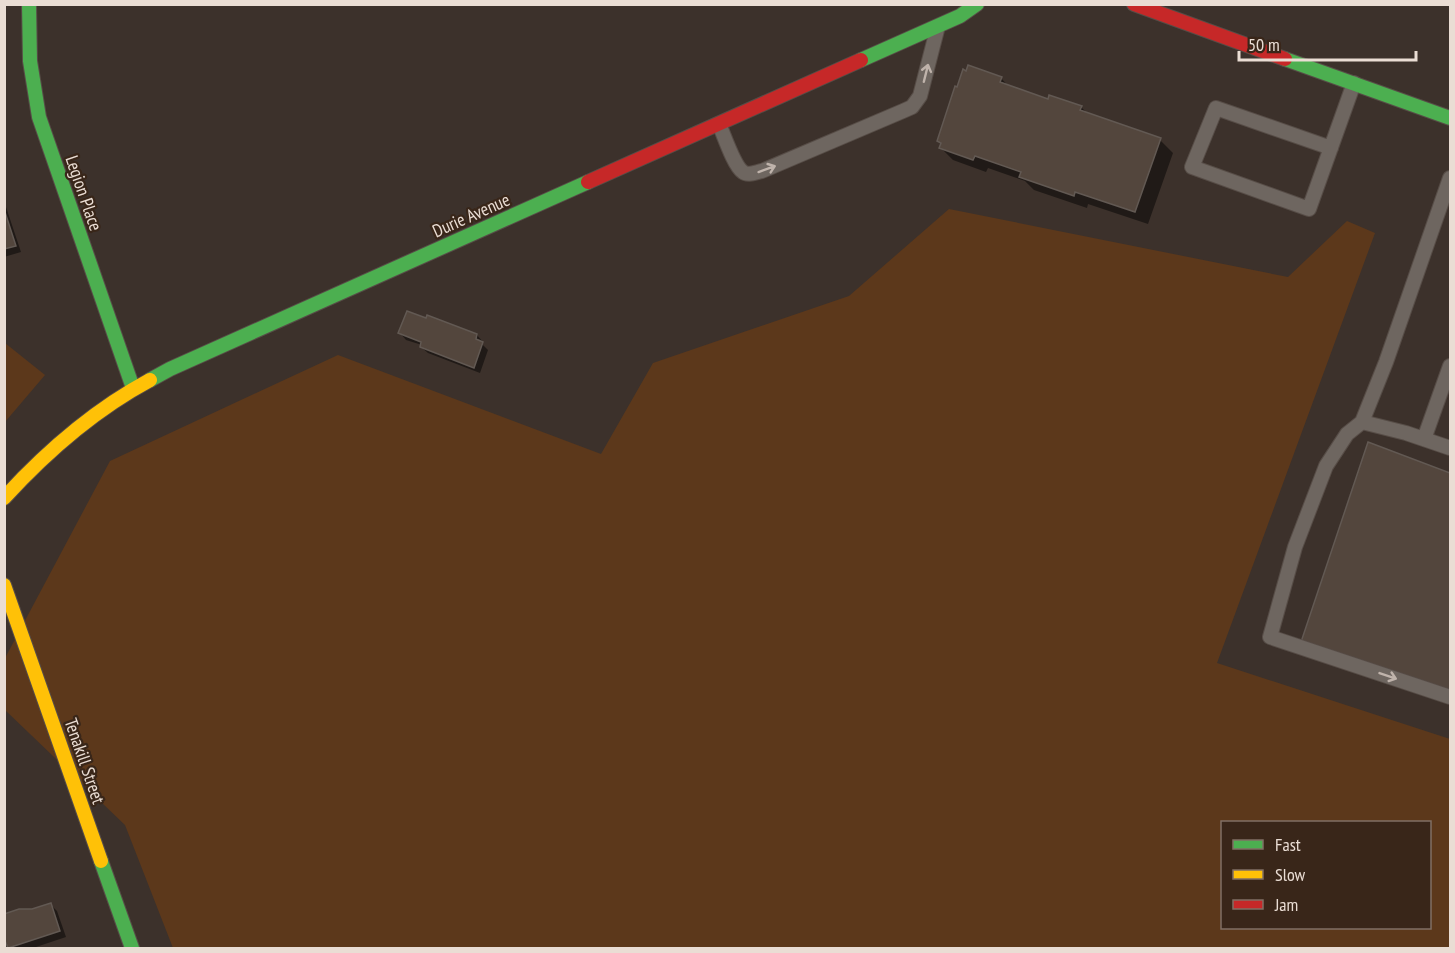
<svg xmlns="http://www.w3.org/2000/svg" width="1455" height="953" font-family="'PT Sans Narrow',sans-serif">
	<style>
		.green { fill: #5c381b; fill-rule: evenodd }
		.shadow { fill: #0007 }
		.building { fill: #53463d; stroke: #625953; stroke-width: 1.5 }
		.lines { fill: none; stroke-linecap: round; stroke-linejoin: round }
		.lane-casing { stroke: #574d47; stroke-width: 16 }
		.fast-casing { stroke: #574d47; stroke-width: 16 }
		.slow-casing { stroke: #574d47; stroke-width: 16 }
		.jam-casing { stroke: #574d47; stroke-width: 16 }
		.lane { stroke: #6e6660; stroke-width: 14 }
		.fast { stroke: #4caf50; stroke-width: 14 }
		.slow { stroke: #ffc107; stroke-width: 14 }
		.jam { stroke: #c62828; stroke-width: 14 }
		.oneway { stroke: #bfb3ab }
		.labels { text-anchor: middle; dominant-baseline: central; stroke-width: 4.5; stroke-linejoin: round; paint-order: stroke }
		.street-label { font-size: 18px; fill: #eaddd4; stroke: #392619 }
	</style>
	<rect width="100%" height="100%" fill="#3c312b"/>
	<path class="green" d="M 949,209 L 1288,277 L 1347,221 L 1375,233 L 1217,663 L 1450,739 L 1450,948 L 173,948 L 125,825 L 5,710 L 4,660 L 110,461 L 338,355 L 601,454 L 653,363 L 849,296 ZM 1222,822 L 1430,822 L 1430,928 L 1222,928 Z
		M 5,343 L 45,375 L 5,422 Z"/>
	<path class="shadow" d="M 1001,78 L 1010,88 L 1049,101 L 1081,107 L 1089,115 L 1160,140 L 1173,153 L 1148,224 L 1088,204 L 1087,208 L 1034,190 L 1025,181 L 988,168 L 986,172 L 953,160 L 940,147 L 942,144 L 938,141 Z
		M 4,201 L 21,252 L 4,257 Z
		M 427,320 L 477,335 L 483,342 L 482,344 L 488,350 L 480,373 L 428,353 L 421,347 L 422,345 L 406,340 L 400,333 Z
		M 1369,444 L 1450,475 L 1450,701 Z
		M 51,905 L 57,911 L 66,937 L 33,948 L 10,948 L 4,934 L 33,911 Z"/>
	<path class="building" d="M 968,65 L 1002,77 L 1000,82 L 1048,99 L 1049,95 L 1082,106 L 1080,110 L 1161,138 L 1135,212 L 1075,192 L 1074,196 L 1019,177 L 1021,172 L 975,156 L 973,160 L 939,148 L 941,143 L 937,141 L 955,86 L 957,87 L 963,69 L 966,71 Z
		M 4,209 L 16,246 L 4,249 Z
		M 407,311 L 426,318 L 427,315 L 477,334 L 476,339 L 483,342 L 474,368 L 420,347 L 421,342 L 398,333 Z
		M 1368,442 L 1450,473 L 1450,694 L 1300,645 Z
		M 51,903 L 60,931 L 8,948 L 4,938 L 4,914 L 19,909 L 32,909 Z"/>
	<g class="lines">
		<defs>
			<path id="lane" d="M 719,124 C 724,135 734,166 743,172 C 748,176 756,172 762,171 L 903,111 L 912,107 L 920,96 L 937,30
				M 1331,148 L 1216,108 L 1192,167 L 1309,209 L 1354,83
				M 1450,178 L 1386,362 L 1362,422 L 1347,434 L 1326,466 L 1295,547 L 1270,637 L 1450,697
				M 1362,422 L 1406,433 L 1450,448
				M 1424,439 L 1450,366"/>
			<path id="fast" d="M 29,4 L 30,61 L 39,117 L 133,388
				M 1285,59 L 1450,118
				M 861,60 L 960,16 L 977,4
				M 150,380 L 170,369 L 588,182
				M 101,861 L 132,948"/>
			<path id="slow" d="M 4,498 C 47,451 94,410 150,380
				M 4,585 L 101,861"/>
			<path id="jam" d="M 1134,4 L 1285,59
				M 588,182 L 861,60"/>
		</defs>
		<use href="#lane" class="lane-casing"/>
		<use href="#fast" class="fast-casing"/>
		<use href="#slow" class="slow-casing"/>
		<use href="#jam" class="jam-casing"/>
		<use href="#lane" class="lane"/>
		<use href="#fast" class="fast"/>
		<use href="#slow" class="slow"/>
		<use href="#jam" class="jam"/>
	</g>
	<defs><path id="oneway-shaft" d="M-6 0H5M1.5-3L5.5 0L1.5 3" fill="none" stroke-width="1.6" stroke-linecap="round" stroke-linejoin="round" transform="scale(1.5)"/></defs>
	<g class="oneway">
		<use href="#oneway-shaft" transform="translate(926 73) rotate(-76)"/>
		<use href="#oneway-shaft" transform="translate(767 169) rotate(-20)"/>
		<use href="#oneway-shaft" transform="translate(1388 676) rotate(19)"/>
	</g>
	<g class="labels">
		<g class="street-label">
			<text transform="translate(84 193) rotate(71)">Legion Place</text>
			<text transform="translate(471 215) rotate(-24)">Durie Avenue</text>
			<text transform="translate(85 761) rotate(71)">Tenakill Street</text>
		</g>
	</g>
	<rect width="1455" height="953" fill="none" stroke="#eaddd4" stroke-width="12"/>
	<rect x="1221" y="821" width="210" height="108" fill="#392619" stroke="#806f64" stroke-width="1.5"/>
	<rect x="1233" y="840" width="30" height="9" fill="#4caf50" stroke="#806f64" stroke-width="1.5"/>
	<text x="1275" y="851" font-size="18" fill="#eaddd4">Fast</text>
	<rect x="1233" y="870" width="30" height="9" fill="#ffc107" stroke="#806f64" stroke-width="1.5"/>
	<text x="1275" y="881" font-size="18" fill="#eaddd4">Slow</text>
	<rect x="1233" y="900" width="30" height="9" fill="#c62828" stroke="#806f64" stroke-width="1.5"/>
	<text x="1275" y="911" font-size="18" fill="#eaddd4">Jam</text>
	<path d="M1239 51v9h177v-9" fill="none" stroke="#eaddd4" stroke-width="3"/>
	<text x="1248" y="51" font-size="18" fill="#eaddd4" stroke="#392619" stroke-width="4.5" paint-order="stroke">50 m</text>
</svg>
